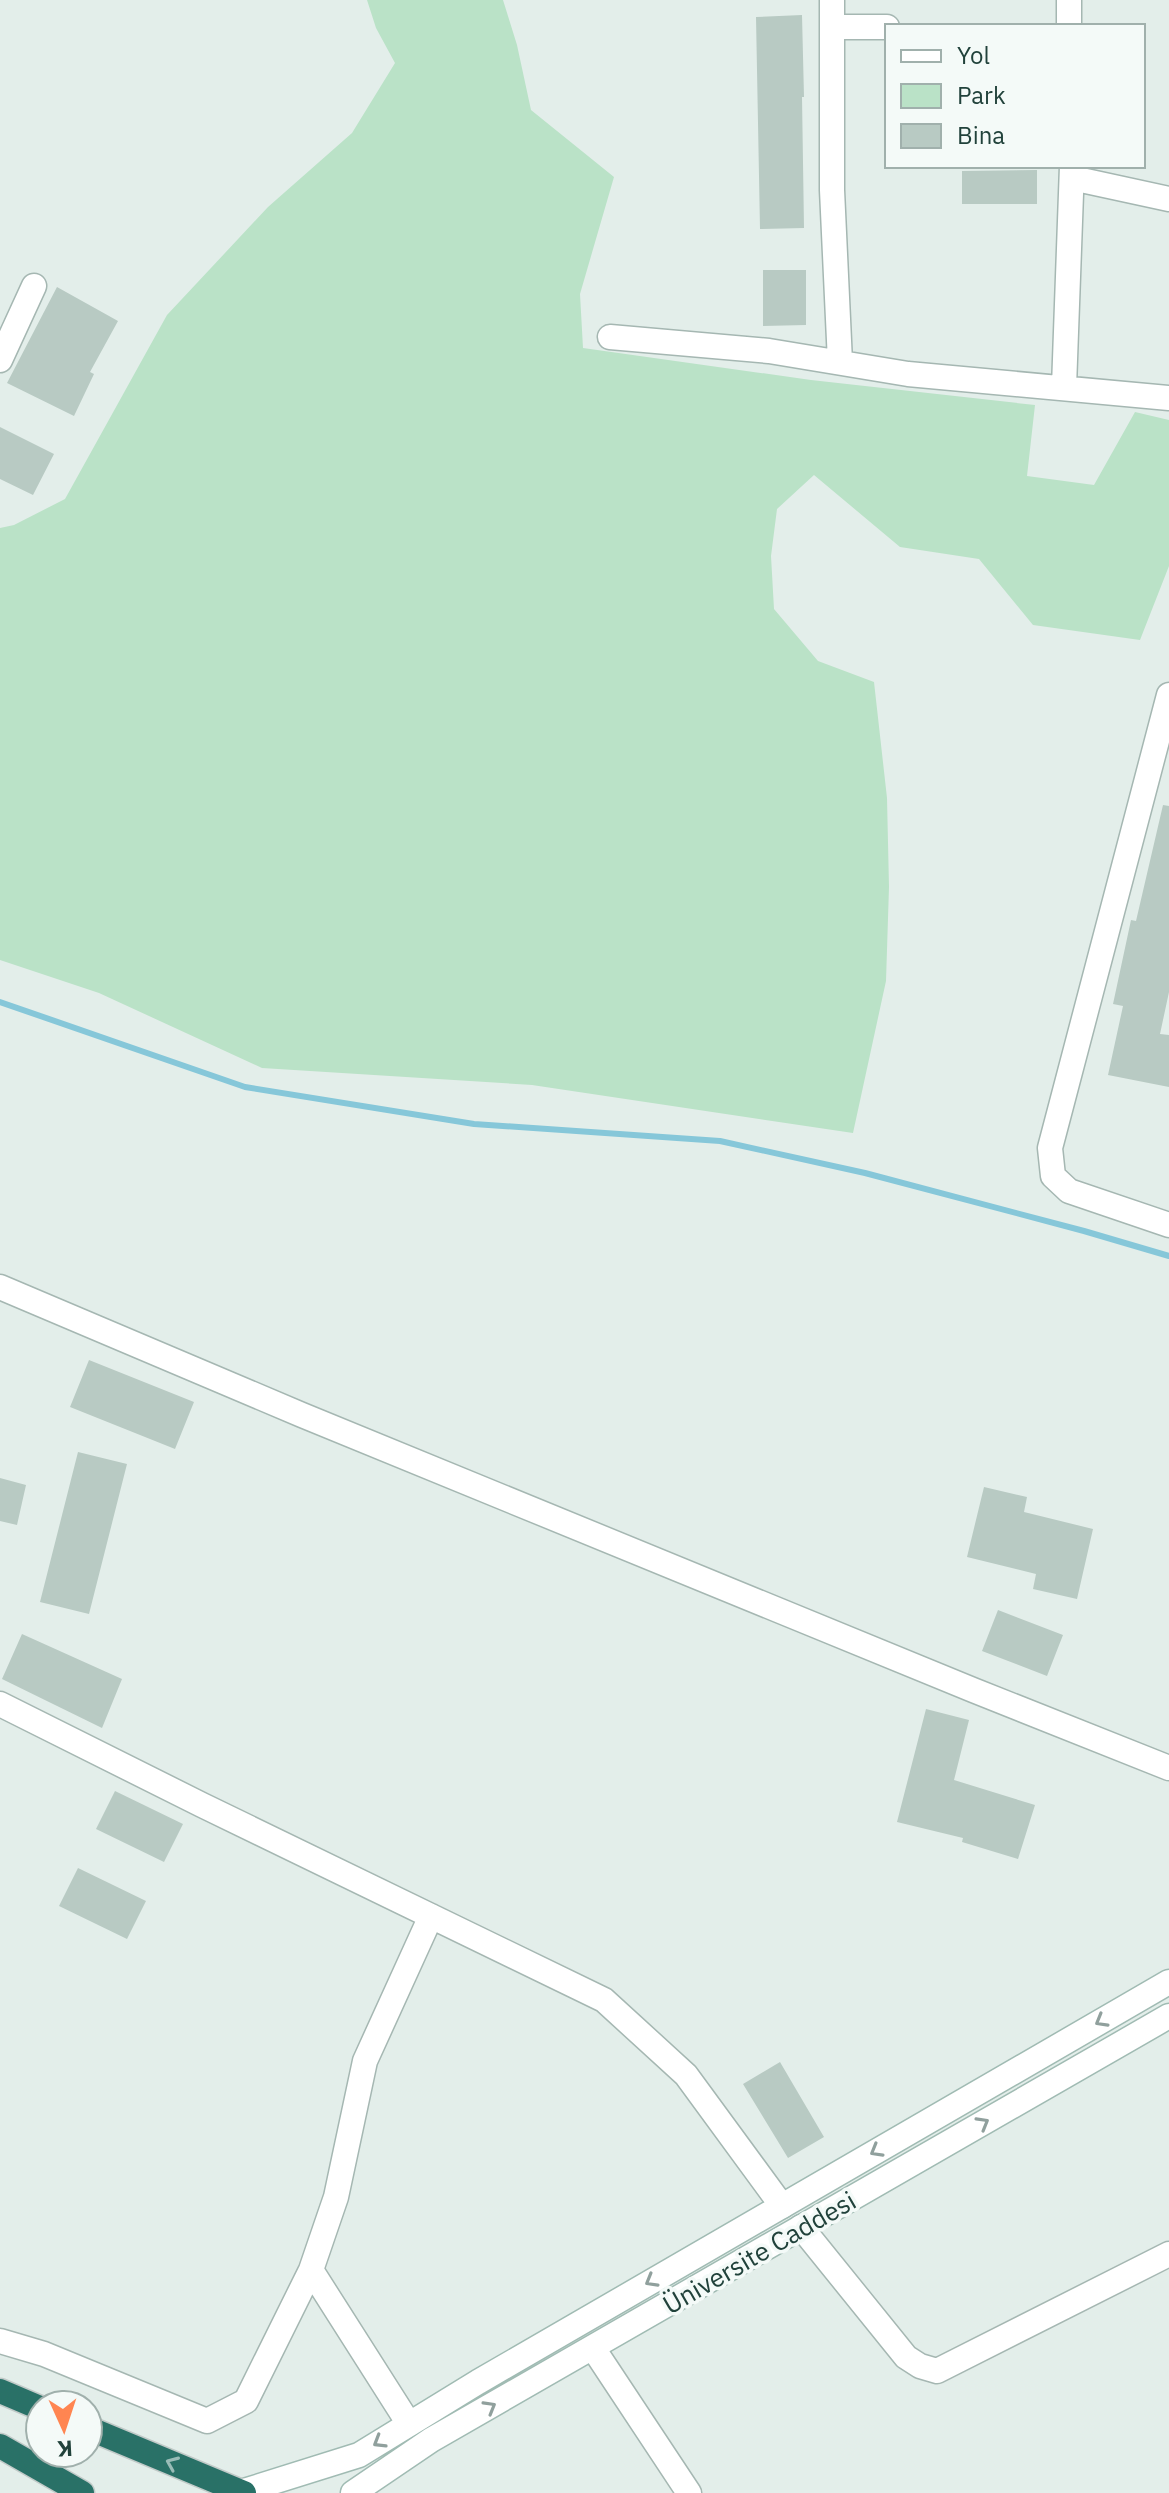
<svg xmlns="http://www.w3.org/2000/svg" width="1169" height="2493" font-family="'IBM Plex Sans',sans-serif">
	<style>
		.green { fill: #bae2c7 }
		.lines { fill: none; stroke-linecap: round; stroke-linejoin: round }
		.stream { stroke: #86c7d9; stroke-width: 6 }
		.building { fill: #b8cac3 }
		.street-casing { stroke: #a5b7b2; stroke-width: 27 }
		.secondary-casing { stroke: #a0bbb3; stroke-width: 27 }
		.highway-casing { stroke: #c1cac8; stroke-width: 27 }
		.street { stroke: #fff; stroke-width: 24 }
		.secondary { stroke: #fff; stroke-width: 24 }
		.highway { stroke: #297167; stroke-width: 24 }
		.oneway { stroke: #90a09d }
		.oneway2 { stroke: #99bcb7 }
		.labels { text-anchor: middle; dominant-baseline: central; stroke-width: 7; stroke-linejoin: round; paint-order: stroke }
		.street-label { font-size: 26px; fill: #21423b; stroke: #f4faf8 }
	</style>
	<rect width="100%" height="100%" fill="#e3eeea"/>
	<path class="green" d="M 367,0 L 503,0 L 517,45 L 531,110 L 614,177 L 580,294 L 583,348 L 811,380 L 1035,405 L 1027,476 L 1094,485 L 1135,412 L 1169,420 L 1169,566 L 1140,640 L 1033,625 L 979,559 L 900,547 L 814,475 L 777,509 L 771,556 L 774,609 L 818,661 L 874,682 L 887,798 L 889,887 L 886,981 L 853,1133 L 532,1085 L 262,1068 L 99,993 L 0,960 L 0,528 L 14,525 L 65,499 L 167,315 L 268,207 L 352,133 L 395,63 L 376,28 Z"/>
	<g class="lines">
		<path class="stream" d="M 0,1002 L 245,1087 L 474,1124 L 720,1141 L 865,1173 L 1084,1231 L 1169,1256"/>
	</g>
	<path class="building" d="M 802,15 L 804,97 L 802,97 L 804,228 L 760,229 L 756,17 Z
		M 1037,170 L 1037,204 L 962,204 L 962,171 Z
		M 763,270 L 806,270 L 806,325 L 763,326 Z
		M 57,287 L 118,321 L 90,372 L 94,374 L 74,416 L 7,383 Z
		M 0,427 L 54,454 L 33,495 L 0,479 Z
		M 1163,805 L 1169,806 L 1169,992 L 1160,1034 L 1169,1035 L 1169,1087 L 1108,1075 L 1123,1006 L 1113,1004 L 1131,920 L 1136,921 Z
		M 89,1360 L 194,1402 L 175,1449 L 70,1407 Z
		M 78,1452 L 127,1464 L 89,1614 L 40,1602 Z
		M 0,1478 L 26,1485 L 17,1525 L 0,1521 Z
		M 984,1487 L 1027,1497 L 1024,1512 L 1093,1529 L 1077,1599 L 1033,1589 L 1036,1574 L 967,1557 Z
		M 998,1610 L 1063,1635 L 1047,1676 L 982,1651 Z
		M 22,1634 L 122,1679 L 102,1728 L 2,1679 Z
		M 926,1709 L 969,1720 L 954,1780 L 1035,1805 L 1018,1859 L 962,1842 L 963,1838 L 897,1822 Z
		M 115,1791 L 183,1824 L 164,1862 L 96,1829 Z
		M 78,1868 L 146,1901 L 127,1939 L 59,1906 Z
		M 780,2062 L 824,2137 L 788,2158 L 743,2084 Z"/>
	<g class="lines">
		<defs>
			<path id="street" d="M 832,0 L 832,190 L 840,362
				M 1069,0 L 1069,26
				M 832,27 L 887,27
				M 1072,178 L 1169,199
				M 610,337 L 769,351 L 908,374 L 1169,398
				M 0,360 L 34,286
				M 1064,387 L 1072,166
				M 1169,695 L 1050,1148 L 1053,1176 L 1069,1191 L 1169,1225
				M 0,1287 L 302,1415 L 973,1690 L 1169,1768
				M 0,1704 L 202,1805 L 604,2000 L 686,2075 L 782,2206
				M 801,2227 L 906,2357 L 920,2366 L 937,2371 L 1169,2254
				M 311,2270 L 409,2424
				M 0,2341 L 44,2354 L 207,2421 L 246,2401 L 311,2270 L 336,2197 L 365,2061 L 431,1916
				M 593,2348 L 689,2493"/>
			<path id="secondary" d="M 241,2492 L 359,2455 L 478,2382 L 1169,1982
				M 353,2493 L 431,2440 L 1169,2016"/>
			<path id="highway" d="M 0,2391 L 40,2408
				M 88,2428 L 244,2493
				M 0,2446 L 82,2493"/>
		</defs>
		<use href="#street" class="street-casing"/>
		<use href="#secondary" class="secondary-casing"/>
		<use href="#highway" class="highway-casing"/>
		<use href="#street" class="street"/>
		<use href="#secondary" class="secondary"/>
		<use href="#highway" class="highway"/>
	</g>
	<defs><path id="oneway-chevron" d="M-2-3.5L2.5 0L-2 3.5" fill="none" stroke-width="1.6" stroke-linecap="round" stroke-linejoin="round" transform="scale(2)"/></defs>
	<g class="oneway">
		<use href="#oneway-chevron" transform="translate(1101 2021) rotate(150)"/>
		<use href="#oneway-chevron" transform="translate(983 2123) rotate(-30)"/>
		<use href="#oneway-chevron" transform="translate(876 2151) rotate(150)"/>
		<use href="#oneway-chevron" transform="translate(651 2281) rotate(150)"/>
		<use href="#oneway-chevron" transform="translate(490 2407) rotate(-30)"/>
		<use href="#oneway-chevron" transform="translate(379 2442) rotate(149)"/>
	</g>
	<use class="oneway2" href="#oneway-chevron" transform="translate(172 2463) rotate(-157)"/>
	<g class="labels">
		<g class="street-label">
			<text transform="translate(759 2252) rotate(-30)">Üniversite Caddesi</text>
		</g>
	</g>
	<rect x="885" y="24" width="260" height="144" fill="#f4faf8" stroke="#a0b0ac" stroke-width="2"/>
	<rect x="901" y="50" width="40" height="12" fill="#ffffff" stroke="#a0b0ac" stroke-width="2"/>
	<text x="957" y="64" font-size="24" fill="#21423b">Yol</text>
	<rect x="901" y="84" width="40" height="24" fill="#bae2c7" stroke="#a0b0ac" stroke-width="2"/>
	<text x="957" y="104" font-size="24" fill="#21423b">Park</text>
	<rect x="901" y="124" width="40" height="24" fill="#b8cac3" stroke="#a0b0ac" stroke-width="2"/>
	<text x="957" y="144" font-size="24" fill="#21423b">Bina</text>
	<g transform="translate(64 2429) rotate(177)"><circle r="38" fill="#f4faf8" stroke="#a0b0ac" stroke-width="2"/>
	<path d="M0-6L14 30L0 20L-14 30Z" fill="#ff8551"/>
	<text y="-12" font-size="22" font-weight="bold" text-anchor="middle" fill="#21423b">K</text>
	</g>
</svg>
